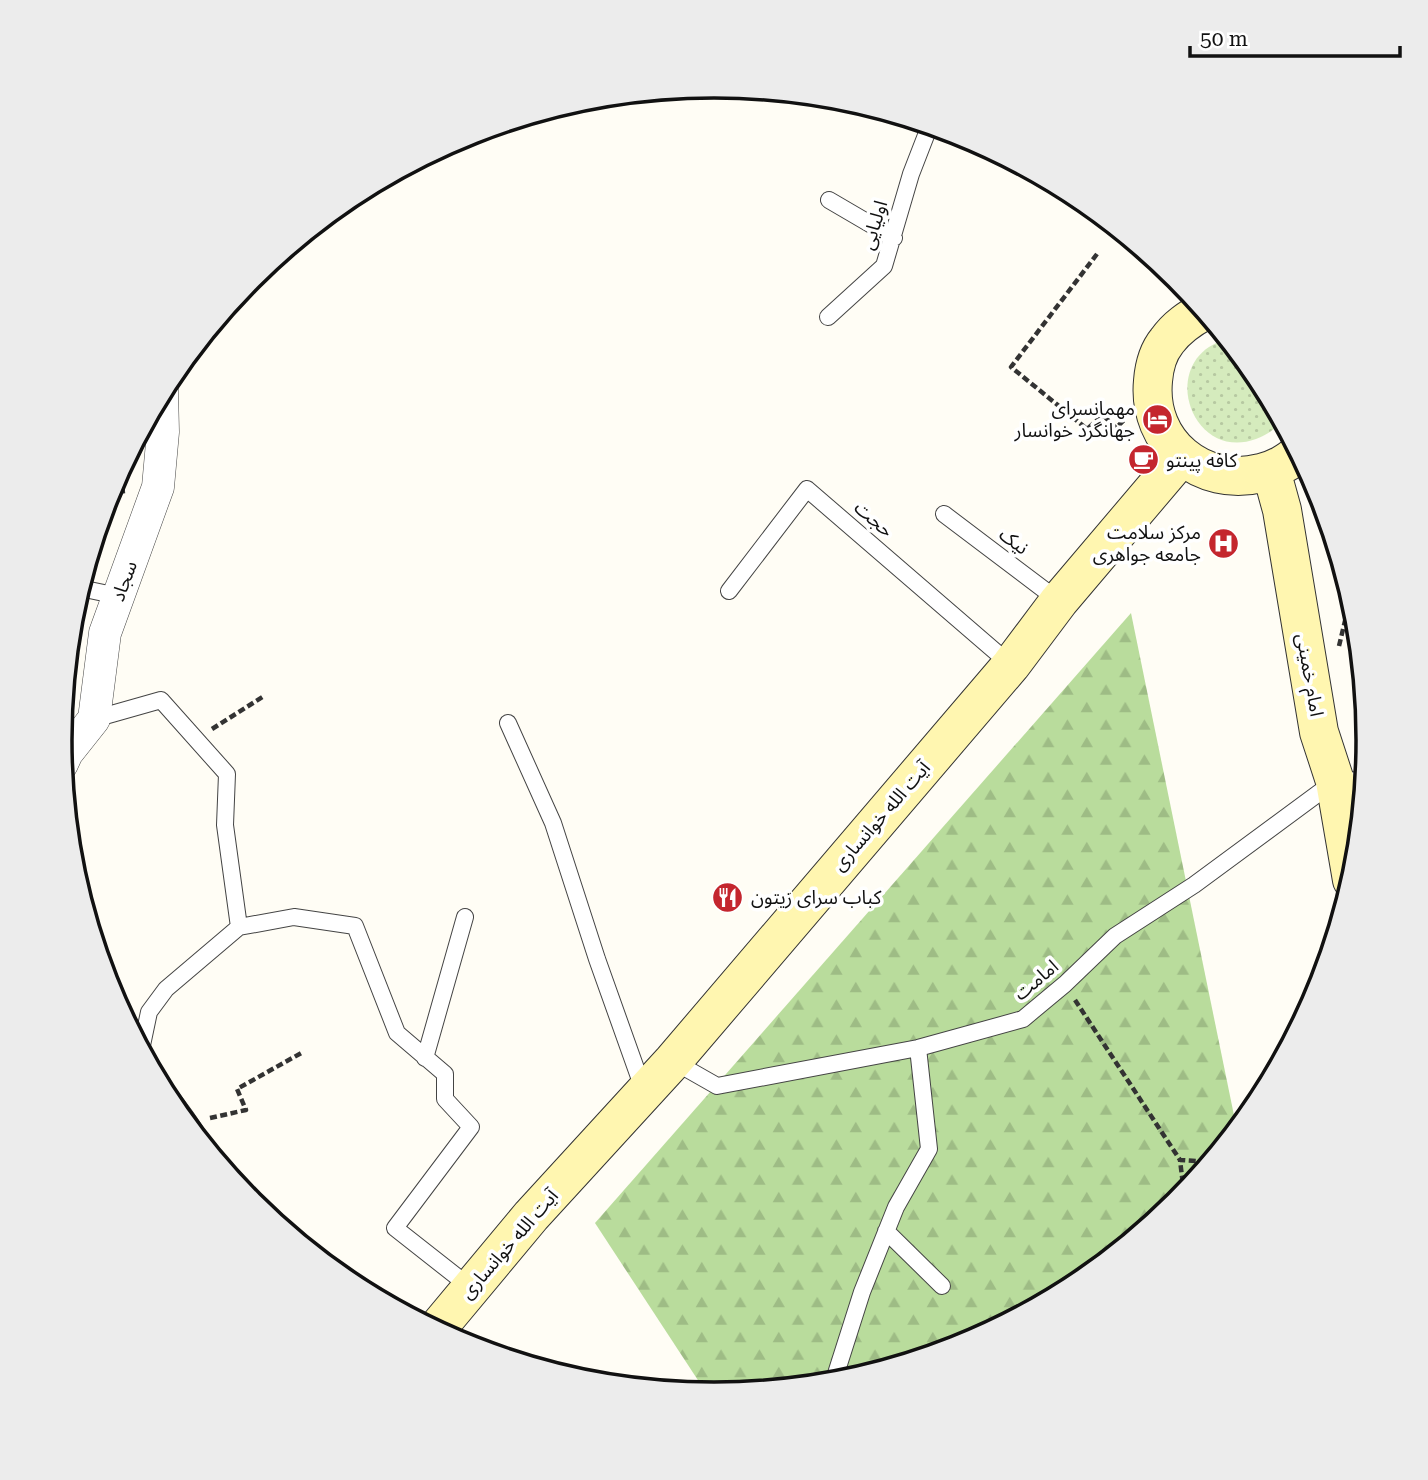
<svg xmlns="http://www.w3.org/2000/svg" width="1428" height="1480" font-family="'Roboto Serif','Noto Sans Arabic',serif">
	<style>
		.grass { fill: url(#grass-dots) }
		.forest { fill: url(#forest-firs) }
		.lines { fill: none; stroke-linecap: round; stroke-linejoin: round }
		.service-casing { stroke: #444; stroke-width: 18 }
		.minor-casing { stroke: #444; stroke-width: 33 }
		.secondary-casing { stroke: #333; stroke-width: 40 }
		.path { stroke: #333; stroke-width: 4.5; stroke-dasharray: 7 3.5; stroke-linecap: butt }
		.service { stroke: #fff; stroke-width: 16 }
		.minor { stroke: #fff; stroke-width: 32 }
		.secondary { stroke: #fff6b0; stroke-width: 38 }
		.labels { text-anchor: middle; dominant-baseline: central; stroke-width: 7; stroke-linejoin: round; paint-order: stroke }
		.street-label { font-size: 19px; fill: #111; stroke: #fff }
		.poi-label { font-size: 19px; fill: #111; stroke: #fff; text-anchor: end }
		.rim { fill: none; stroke: #111; stroke-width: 3.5 }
	</style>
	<defs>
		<pattern id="grass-dots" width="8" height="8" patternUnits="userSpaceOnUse" patternTransform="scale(1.75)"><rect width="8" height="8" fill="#d5ebbd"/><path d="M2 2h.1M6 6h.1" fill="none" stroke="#b6c8a1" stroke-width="1.8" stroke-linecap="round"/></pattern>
		<pattern id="forest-firs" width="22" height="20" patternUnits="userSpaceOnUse" patternTransform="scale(1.75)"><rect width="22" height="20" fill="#b9dc9c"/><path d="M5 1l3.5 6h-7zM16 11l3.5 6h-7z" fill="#9ebc85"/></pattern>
	</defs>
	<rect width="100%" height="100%" fill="#fffdf5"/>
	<path class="grass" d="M 1227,339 L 1258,377 L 1282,420 C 1275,430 1266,435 1256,439 C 1191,463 1155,359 1227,339 Z"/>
	<path class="forest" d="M 1131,613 L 1237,1130 L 1177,1203 L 1077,1284 L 964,1345 L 841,1382 L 707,1394 L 595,1223 Z"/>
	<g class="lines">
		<defs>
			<path id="service" d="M 829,200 L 894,238
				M 828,317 L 884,266 L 911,174 L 930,125
				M 944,514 L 1059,601
				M 80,588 L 118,596
				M 729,591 L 807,489 L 1011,665
				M 94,719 L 161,700 L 227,774 L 225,825 L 239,927
				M 508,723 L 553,823 L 597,959 L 644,1091
				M 141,1050 L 149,1012 L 166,989 L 239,927 L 294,917 L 355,926 L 397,1033 L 445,1074 L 445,1099 L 471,1127 L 395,1228 L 470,1287
				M 425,1058 L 465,917
				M 673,1061 L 717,1086 L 918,1048 L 1023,1019 L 1065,984 L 1115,936 L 1194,885 L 1335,781 L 1365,780
				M 152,1071 C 167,1095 188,1115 200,1140
				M 886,1231 L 942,1286
				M 833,1383 L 862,1292 L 896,1207 L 929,1149 L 918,1048"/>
			<path id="minor" d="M 62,764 L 67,753 L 94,719 L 105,633 L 158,487 L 163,432 L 162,390"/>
			<path id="secondary" d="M 1204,311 C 1189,319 1177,327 1167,341 C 1158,352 1154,368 1153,381 C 1147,443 1202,488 1261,473 C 1274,470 1290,462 1299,452
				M 1271,470 L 1282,510 L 1319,732 L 1335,781 L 1352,880
				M 436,1330 L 531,1216 L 673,1061 L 1011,665 L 1059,601 L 1182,456"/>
		</defs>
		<use href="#service" class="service-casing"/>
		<use href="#minor" class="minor-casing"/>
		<use href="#secondary" class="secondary-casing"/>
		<path class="path" d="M 1097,254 L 1011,367 L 1087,429 L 1103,415 L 1116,428 L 1124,420
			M 108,493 L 125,491
			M 1339,646 L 1351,596
			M 212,729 L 264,696
			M 1075,1000 L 1180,1160
			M 210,1118 L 246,1110 L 237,1089 L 303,1052
			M 1184,1193 L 1180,1160 L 1210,1162"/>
		<use href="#service" class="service"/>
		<use href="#minor" class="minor"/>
		<use href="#secondary" class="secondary"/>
	</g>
	<defs>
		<symbol id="hotel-disc" viewBox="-11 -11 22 22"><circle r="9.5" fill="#c4262e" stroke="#fff"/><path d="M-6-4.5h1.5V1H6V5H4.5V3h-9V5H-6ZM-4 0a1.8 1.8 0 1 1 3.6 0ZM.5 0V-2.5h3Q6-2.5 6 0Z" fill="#fff"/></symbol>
		<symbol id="cafe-disc" viewBox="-11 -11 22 22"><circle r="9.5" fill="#c4262e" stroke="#fff"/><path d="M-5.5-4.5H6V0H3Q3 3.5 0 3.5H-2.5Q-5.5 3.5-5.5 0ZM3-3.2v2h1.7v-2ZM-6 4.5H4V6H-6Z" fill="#fff"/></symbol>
		<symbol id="hospital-disc" viewBox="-11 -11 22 22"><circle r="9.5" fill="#c4262e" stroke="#fff"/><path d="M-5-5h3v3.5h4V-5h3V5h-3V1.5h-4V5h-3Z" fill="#fff"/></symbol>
		<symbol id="restaurant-disc" viewBox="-11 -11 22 22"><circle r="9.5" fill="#c4262e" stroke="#fff"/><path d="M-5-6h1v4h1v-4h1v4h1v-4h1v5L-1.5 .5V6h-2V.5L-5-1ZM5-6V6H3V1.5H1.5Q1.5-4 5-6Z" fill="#fff"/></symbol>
	</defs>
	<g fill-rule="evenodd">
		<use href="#hotel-disc" x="1140" y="402" width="35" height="35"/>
		<use href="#cafe-disc" x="1126" y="442" width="35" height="35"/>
		<use href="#hospital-disc" x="1206" y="526" width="35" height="35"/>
		<use href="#restaurant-disc" x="710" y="880" width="35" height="35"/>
	</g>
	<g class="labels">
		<g class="street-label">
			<text transform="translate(874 225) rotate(-73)">اولیایی</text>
			<text transform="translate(874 519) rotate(41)">حجت</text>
			<text transform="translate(1014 541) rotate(37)">نیک</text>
			<text transform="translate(124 581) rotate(-70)">سجاد</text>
			<text transform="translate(1310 675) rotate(80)">امام خمینی</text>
			<text transform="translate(881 816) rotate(-49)">آیت الله خوانساری</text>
			<text transform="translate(1036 980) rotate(-40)">امامت</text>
			<text transform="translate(509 1244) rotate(-49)">آیت الله خوانساری</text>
		</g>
		<g class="poi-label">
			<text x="1135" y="408">مهمانسرای<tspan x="1135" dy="22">جهانگرد خوانسار</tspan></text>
			<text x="1166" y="460" text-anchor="start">کافه پینتو</text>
			<text x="1201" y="532">مرکز سلامت<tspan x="1201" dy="22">جامعه جواهری</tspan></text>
			<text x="751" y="897" text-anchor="start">کباب سرای زیتون</text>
		</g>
	</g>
	<path d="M0 0H1428V1480H0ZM72 740a642 642 0 1 1 1284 0a642 642 0 1 1-1284 0Z" fill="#ececec" fill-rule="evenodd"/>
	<path class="rim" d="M72 740a642 642 0 1 1 1284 0a642 642 0 1 1-1284 0Z"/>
	<path d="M1190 46v10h210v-10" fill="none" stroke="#111111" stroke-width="3.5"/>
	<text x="1200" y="46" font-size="21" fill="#111111" stroke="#ffffff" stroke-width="5" paint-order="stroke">50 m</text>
</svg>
